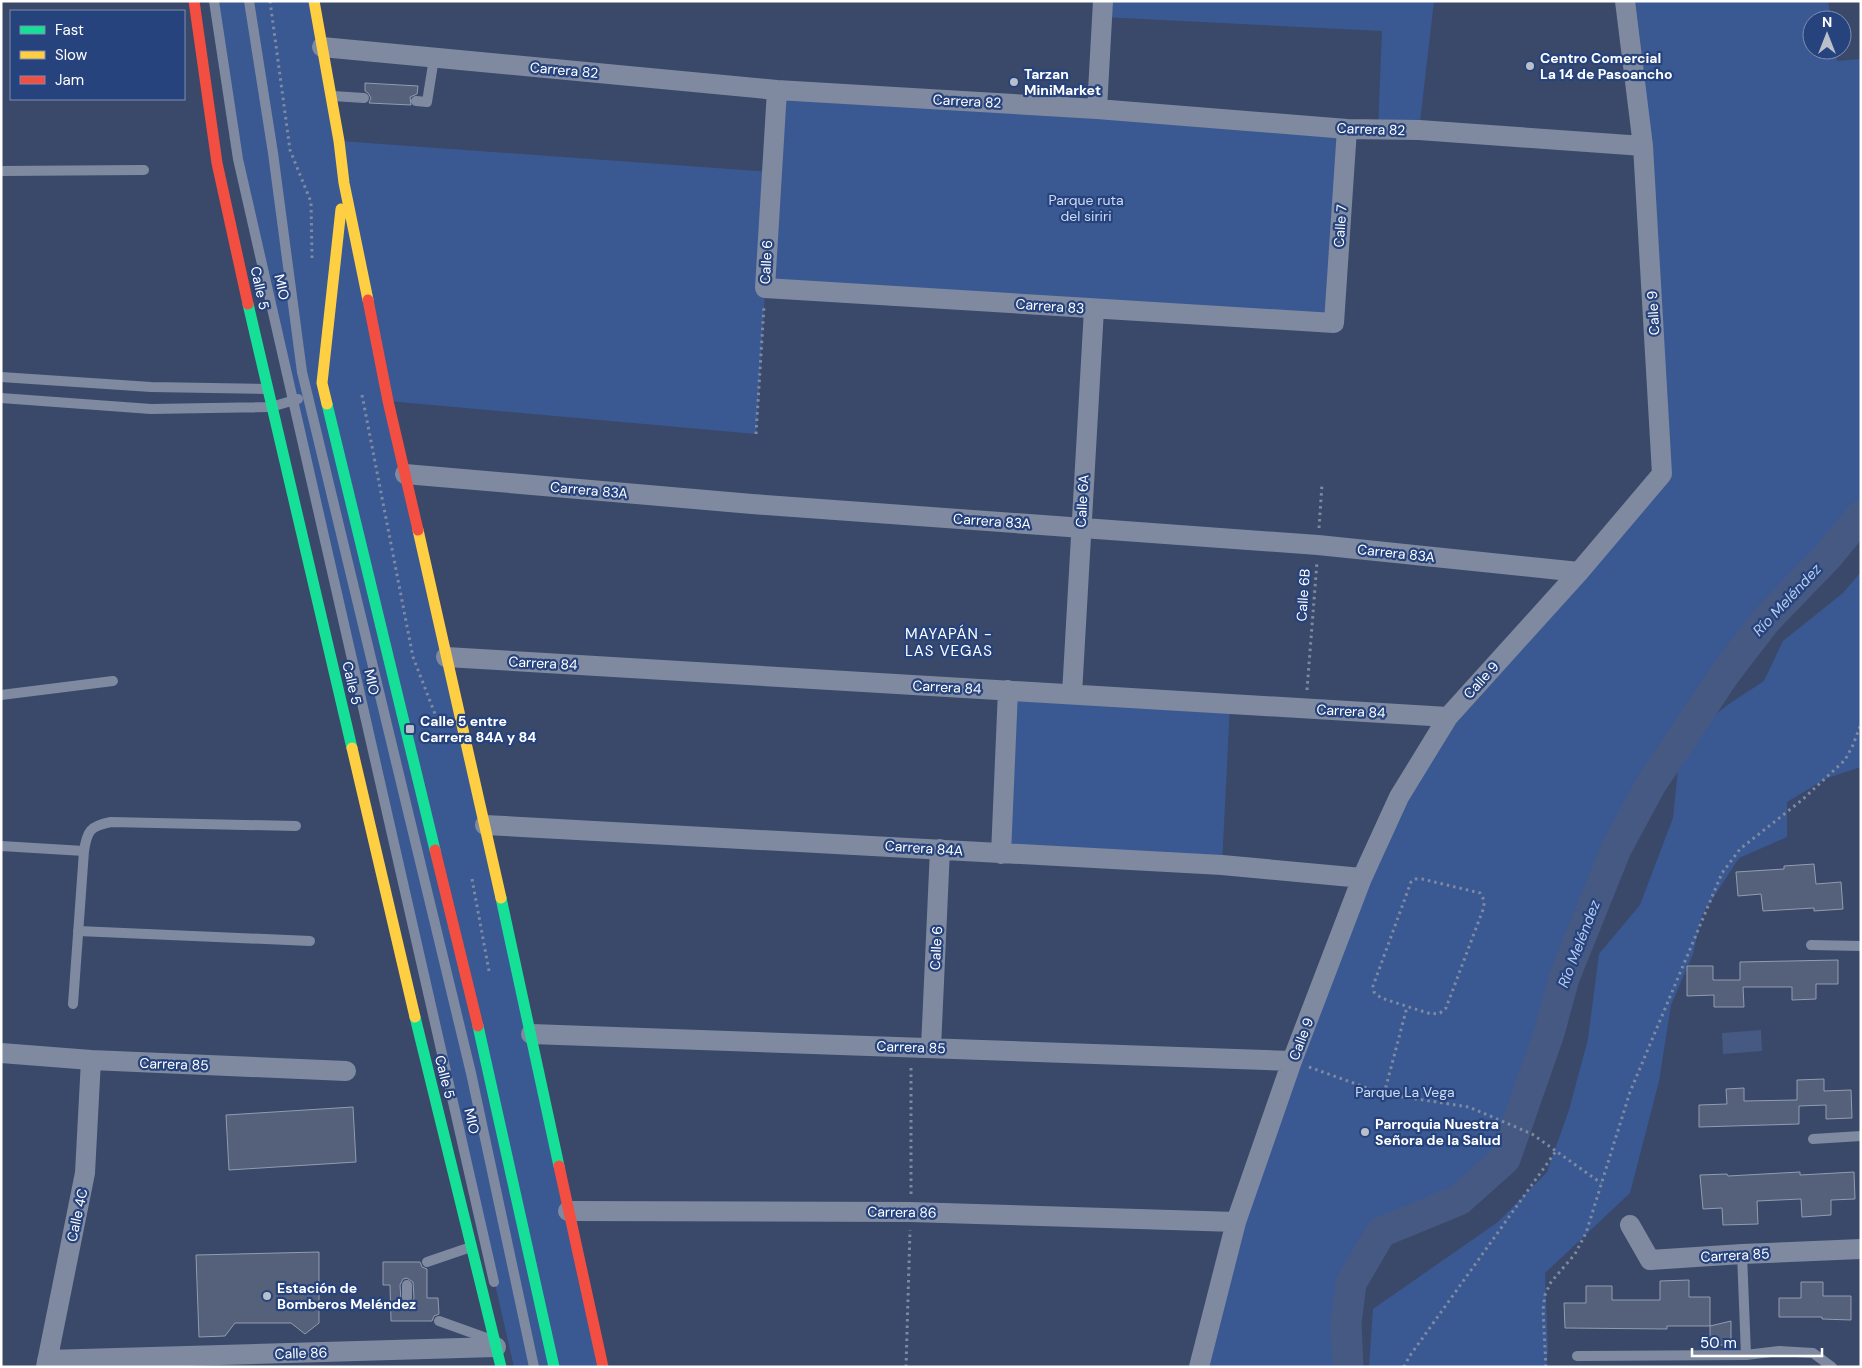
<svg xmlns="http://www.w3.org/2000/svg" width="1862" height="1368" font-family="'DM Sans',sans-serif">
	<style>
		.green { fill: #3a5993 }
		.water { fill: #455983 }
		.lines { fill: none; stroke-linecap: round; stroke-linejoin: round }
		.river { stroke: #455983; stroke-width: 31 }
		.building { fill: #55617b; stroke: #929caf; fill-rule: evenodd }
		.path { stroke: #7f8aa0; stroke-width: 3; stroke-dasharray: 2.5 4; stroke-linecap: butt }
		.lane { stroke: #7f8aa0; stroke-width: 10 }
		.street { stroke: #7f8aa0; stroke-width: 20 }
		.fast { stroke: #16e098; stroke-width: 11 }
		.slow { stroke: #ffcf43; stroke-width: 11 }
		.jam { stroke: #f24e42; stroke-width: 11 }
		.poi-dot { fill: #babfca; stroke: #26437d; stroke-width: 2 }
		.labels { text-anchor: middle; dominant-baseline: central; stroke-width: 4.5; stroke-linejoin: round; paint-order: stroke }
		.poi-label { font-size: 14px; font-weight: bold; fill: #fff; stroke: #26437d; text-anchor: start }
		.street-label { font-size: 14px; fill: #fff; stroke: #26437d }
		.park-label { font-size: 14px; fill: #cedbf4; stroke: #26437d }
		.water-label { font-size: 15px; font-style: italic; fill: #b6caed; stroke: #26437d }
		.neighbourhood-label { font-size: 15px; letter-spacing: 1px; fill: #fff; stroke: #26437d }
	</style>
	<rect width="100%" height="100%" fill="#3a4969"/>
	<path class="green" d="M 214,1 L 314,1 L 340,141 L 771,172 L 777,90 L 1347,129 L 1334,323 L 765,292 L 756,434 L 388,401 L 603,1367 L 514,1367 L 238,159 Z
		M 1103,1 L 1434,1 L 1419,130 L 1378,131 L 1382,31 L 1102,17 Z
		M 1625,1 L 1828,1 L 1831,20 L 1812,20 L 1812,50 L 1835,50 L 1837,61 L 1861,59 L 1861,516 L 1827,557 L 1766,620 L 1726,672 L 1651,784 L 1616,849 L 1564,978 L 1549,1033 L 1505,1159 L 1459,1200 L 1381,1232 L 1351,1283 L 1346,1323 L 1348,1367 L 1199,1367 L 1236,1222 L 1362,878 L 1448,717 L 1662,474 Z
		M 1861,572 L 1861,767 L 1827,778 L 1787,802 L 1787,837 L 1739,858 L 1702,915 L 1693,954 L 1671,1005 L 1659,1081 L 1630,1193 L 1545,1273 L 1548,1350 L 1546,1367 L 1369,1367 L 1373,1309 L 1498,1222 L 1547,1172 L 1569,1110 L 1588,1039 L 1599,954 L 1640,905 L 1673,818 L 1681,741 L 1729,704 L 1764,681 L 1783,641 L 1843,593 Z
		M 1008,690 L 1230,704 L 1222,865 L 1001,854 Z"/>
	<path class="water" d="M 1761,1030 L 1762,1051 L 1723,1054 L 1722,1033 Z"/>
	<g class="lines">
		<path class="river" d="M 1348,1367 L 1346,1323 L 1351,1283 L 1381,1232 L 1459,1200 L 1505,1159 L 1549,1033 L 1564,978 L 1616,849 L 1651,784 L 1726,672 L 1766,620 L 1827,557 L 1861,516"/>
	</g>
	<path class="building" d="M 365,83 L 418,86 L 417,94 L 410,97 L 411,105 L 369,103 L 371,98 L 368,93 L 365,91 Z
		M 1814,864 L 1816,884 L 1841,882 L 1843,909 L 1814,911 L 1814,908 L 1763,911 L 1761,894 L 1738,896 L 1736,872 L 1784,869 L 1784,866 Z
		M 1838,960 L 1838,984 L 1816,984 L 1816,999 L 1792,1000 L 1792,987 L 1743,987 L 1744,1007 L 1714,1007 L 1714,995 L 1687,996 L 1687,966 L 1713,966 L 1713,980 L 1740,980 L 1740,962 Z
		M 1824,1079 L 1824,1091 L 1851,1090 L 1852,1118 L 1826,1119 L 1826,1105 L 1799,1106 L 1799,1124 L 1699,1127 L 1699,1105 L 1727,1104 L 1726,1089 L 1744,1088 L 1744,1101 L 1797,1100 L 1797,1080 Z
		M 353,1107 L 356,1162 L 229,1170 L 226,1115 Z
		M 1800,1172 L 1800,1175 L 1854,1172 L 1855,1199 L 1831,1200 L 1831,1215 L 1802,1217 L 1801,1199 L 1757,1201 L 1758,1224 L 1723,1225 L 1722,1208 L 1703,1209 L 1700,1175 L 1727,1174 L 1728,1176 Z
		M 319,1252 L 319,1323 L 305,1334 L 291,1323 L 235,1323 L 225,1336 L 199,1337 L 196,1255 Z
		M 383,1262 L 420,1262 L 422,1267 L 427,1269 L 427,1298 L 438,1298 L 439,1314 L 434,1316 L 432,1321 L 391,1321 L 390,1285 L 383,1285 ZM 407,1278 L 413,1282 L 414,1298 L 411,1304 L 407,1305 L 401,1301 L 400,1285 L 403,1279 Z
		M 1689,1280 L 1689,1297 L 1710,1297 L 1710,1326 L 1667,1326 L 1667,1329 L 1565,1328 L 1564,1303 L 1586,1303 L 1586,1286 L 1612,1286 L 1612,1300 L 1660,1300 L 1660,1281 Z
		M 1801,1282 L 1823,1282 L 1823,1296 L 1851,1296 L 1851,1320 L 1822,1319 L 1822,1317 L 1779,1317 L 1779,1298 L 1801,1298 Z
		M 1731,1321 L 1731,1345 L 1710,1345 L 1710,1326 Z"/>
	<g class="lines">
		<path class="path" d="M 270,1 L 290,150 L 311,202 L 312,258
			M 362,395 L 413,657 L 435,714
			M 756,434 L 764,306
			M 1319,528 L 1322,484
			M 1307,690 L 1317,562
			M 472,879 L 489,971
			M 1415,879 L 1422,879 L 1480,893 L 1484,900 L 1484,907 L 1446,1008 L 1440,1013 L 1431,1014 L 1381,998 L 1374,992 L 1373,986 L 1411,882 Z
			M 1309,1067 L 1384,1094 L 1469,1107 L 1532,1134 L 1601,1183
			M 1384,1094 L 1407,1007
			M 911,1194 L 911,1065
			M 906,1367 L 910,1230
			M 1404,1367 L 1409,1357 L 1556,1151
			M 1546,1367 L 1543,1310 L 1545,1295 L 1551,1282 L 1575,1254 L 1586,1233 L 1630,1092 L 1722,873 L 1740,849 L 1802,800 L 1845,760 L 1853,745 L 1861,724"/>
		<path class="lane" d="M 214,1 L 238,159 L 494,1282
			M 249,1 L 273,153 L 302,372 L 471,1073 L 534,1367
			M 333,96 L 364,98
			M 416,101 L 427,102 L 434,58
			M 1,171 L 144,170
			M 1,377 L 151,387 L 267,389
			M 1,398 L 151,409 L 271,407 L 298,399
			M 1,695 L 113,681
			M 1,846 L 84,851
			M 78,931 L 310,941
			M 1811,945 L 1861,946
			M 73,1004 L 84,851 C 87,831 90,826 111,822 L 296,826
			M 1813,1139 L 1861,1136
			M 1742,1254 L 1746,1355
			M 427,1262 L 471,1247
			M 407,1298 L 407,1285
			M 439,1321 L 492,1340
			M 1577,1356 L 1746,1355 L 1779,1351 L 1813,1353 L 1832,1367"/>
		<path class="street" d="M 322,47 L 777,90 L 1097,109 L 1347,129 L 1419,130 L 1643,146
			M 777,90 L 765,288 L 1334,323 L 1347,129
			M 1097,109 L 1103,1
			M 405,474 L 752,504 L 1318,545 L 1579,572
			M 446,657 L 1448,717
			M 1072,694 L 1094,309
			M 485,825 L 1222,865 L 1362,878
			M 1001,854 L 1008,690
			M 531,1034 L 1292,1061
			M 931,1048 L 940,849
			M 1,1053 L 91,1060 L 346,1071
			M 568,1211 L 910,1212 L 1236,1222
			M 1630,1225 L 1650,1260 L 1742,1254 L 1861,1249
			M 47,1360 L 496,1347
			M 46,1367 L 85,1173 L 91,1060
			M 1199,1367 L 1236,1222 L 1292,1061 L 1362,878 L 1399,797 L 1448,717 L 1579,572 L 1662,474 L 1643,146 L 1625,1"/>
		<path class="fast" d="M 248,304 L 352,748
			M 327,404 L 435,850
			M 501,898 L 559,1166
			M 415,1017 L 501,1367
			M 478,1026 L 554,1367"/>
		<path class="slow" d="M 314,1 L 339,141 L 344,183 L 368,300
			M 327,404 L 322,383 L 341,209
			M 418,530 L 501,898
			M 352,748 L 415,1017"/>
		<path class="jam" d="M 194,1 L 217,163 L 248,304
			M 368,300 L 388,401 L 418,530
			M 435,850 L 478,1026
			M 559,1166 L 603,1367"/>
	</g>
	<g class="poi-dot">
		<circle cx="1530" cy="66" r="5"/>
		<circle cx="1014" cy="82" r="5"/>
		<rect x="405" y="724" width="10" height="10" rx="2.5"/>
		<circle cx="1365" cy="1132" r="5"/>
		<circle cx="267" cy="1296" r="5"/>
	</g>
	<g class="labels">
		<g class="poi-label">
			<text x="1540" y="58">Centro Comercial<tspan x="1540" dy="16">La 14 de Pasoancho</tspan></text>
			<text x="1024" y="74">Tarzan<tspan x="1024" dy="16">MiniMarket</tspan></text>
			<text x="420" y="721">Calle 5 entre<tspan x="420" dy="16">Carrera 84A y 84</tspan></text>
			<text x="1375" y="1124">Parroquia Nuestra<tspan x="1375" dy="16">Señora de la Salud</tspan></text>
			<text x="277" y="1288">Estación de<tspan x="277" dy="16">Bomberos Meléndez</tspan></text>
		</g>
		<g class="street-label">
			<text transform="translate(564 70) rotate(5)">Carrera 82</text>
			<text transform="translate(967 101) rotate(3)">Carrera 82</text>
			<text transform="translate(1371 129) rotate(2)">Carrera 82</text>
			<text transform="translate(1340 226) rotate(-86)">Calle 7</text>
			<text transform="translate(766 262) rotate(-87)">Calle 6</text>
			<text transform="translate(282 287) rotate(77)">MIO</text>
			<text transform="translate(260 288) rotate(78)">Calle 5</text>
			<text transform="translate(1050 306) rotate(4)">Carrera 83</text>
			<text transform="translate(1653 313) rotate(-93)">Calle 9</text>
			<text transform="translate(589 490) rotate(5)">Carrera 83A</text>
			<text transform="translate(1082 501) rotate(-87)">Calle 6A</text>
			<text transform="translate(992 521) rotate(4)">Carrera 83A</text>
			<text transform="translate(1396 553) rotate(6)">Carrera 83A</text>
			<text transform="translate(1303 595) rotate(-86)">Calle 6B</text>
			<text transform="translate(543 663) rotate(3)">Carrera 84</text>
			<text transform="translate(1481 680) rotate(-48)">Calle 9</text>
			<text transform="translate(372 682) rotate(77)">MIO</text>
			<text transform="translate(352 683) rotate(77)">Calle 5</text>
			<text transform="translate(947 687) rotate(3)">Carrera 84</text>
			<text transform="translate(1351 711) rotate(3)">Carrera 84</text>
			<text transform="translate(924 848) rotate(4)">Carrera 84A</text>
			<text transform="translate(936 948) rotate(-87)">Calle 6</text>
			<text transform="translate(1301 1039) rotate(-69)">Calle 9</text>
			<text transform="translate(911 1047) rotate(2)">Carrera 85</text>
			<text transform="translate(174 1064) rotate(2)">Carrera 85</text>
			<text transform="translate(445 1077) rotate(76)">Calle 5</text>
			<text transform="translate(472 1121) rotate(77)">MIO</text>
			<text transform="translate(902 1212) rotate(1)">Carrera 86</text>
			<text transform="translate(77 1215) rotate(-78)">Calle 4C</text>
			<text transform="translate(1735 1255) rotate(-3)">Carrera 85</text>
			<text transform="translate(301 1353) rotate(-2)">Calle 86</text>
		</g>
		<g class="park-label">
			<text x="1086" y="200">Parque ruta<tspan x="1086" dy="16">del siriri</tspan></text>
			<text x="1405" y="1092">Parque La Vega</text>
		</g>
		<g class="water-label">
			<text transform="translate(1787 600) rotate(-47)">Río Meléndez</text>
			<text transform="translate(1579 944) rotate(-69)">Río Meléndez</text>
		</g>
		<g class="neighbourhood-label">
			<text x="949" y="634">MAYAPÁN -<tspan x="949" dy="17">LAS VEGAS</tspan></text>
		</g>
	</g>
	<rect width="1862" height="1368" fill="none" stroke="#ffffff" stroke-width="5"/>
	<rect x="10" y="10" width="175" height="90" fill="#26437d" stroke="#7d8eb1"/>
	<rect x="20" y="26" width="25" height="8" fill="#16e098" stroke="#7d8eb1"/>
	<text x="55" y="35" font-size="15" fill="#ffffff">Fast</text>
	<rect x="20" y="51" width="25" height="8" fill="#ffcf43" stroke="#7d8eb1"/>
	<text x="55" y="60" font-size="15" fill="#ffffff">Slow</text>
	<rect x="20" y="76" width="25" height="8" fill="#f24e42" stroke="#7d8eb1"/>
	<text x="55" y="85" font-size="15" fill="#ffffff">Jam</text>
	<g transform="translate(1827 35)"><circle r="24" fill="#26437d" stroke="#7d8eb1"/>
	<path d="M0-4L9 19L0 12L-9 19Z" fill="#babfca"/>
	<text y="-8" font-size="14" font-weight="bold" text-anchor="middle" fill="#ffffff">N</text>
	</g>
	<path d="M1692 1348v8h130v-8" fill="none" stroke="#ffffff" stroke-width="2.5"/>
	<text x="1700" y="1348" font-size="15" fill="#ffffff" stroke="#26437d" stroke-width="4" paint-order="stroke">50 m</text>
</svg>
